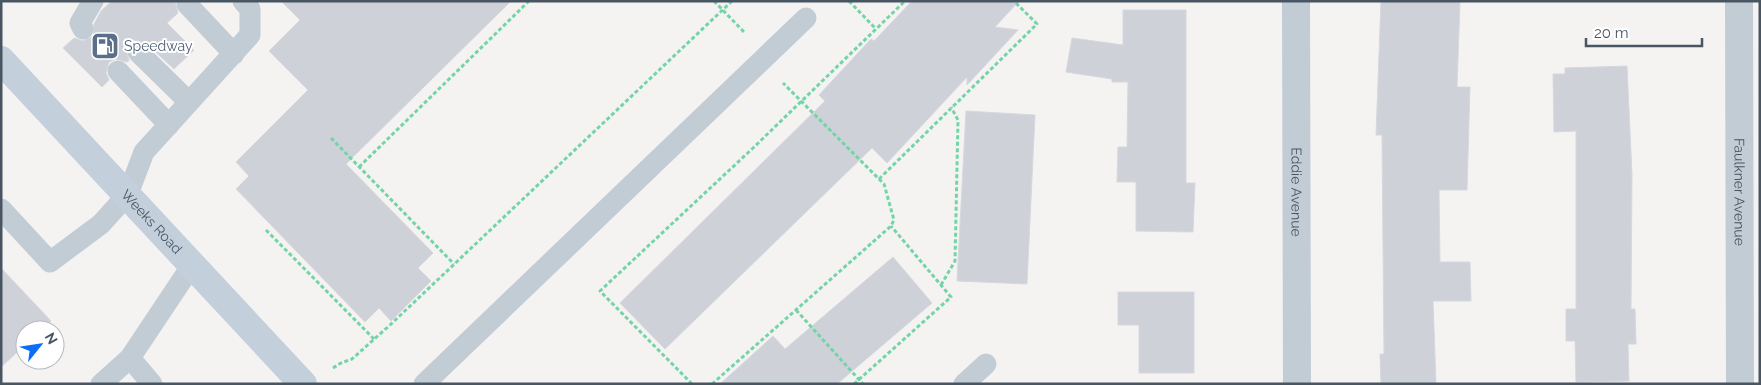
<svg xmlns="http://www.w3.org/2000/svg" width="1761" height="385" font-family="Raleway,sans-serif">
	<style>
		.building { fill: #ced1d8; stroke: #d6d8de }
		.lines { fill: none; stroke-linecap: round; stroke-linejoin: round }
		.path { stroke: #73d5a7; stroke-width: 3; stroke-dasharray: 4 2.5; stroke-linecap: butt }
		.lane { stroke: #c2ccd5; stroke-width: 21 }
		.street { stroke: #c2ccd5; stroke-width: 28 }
		.secondary { stroke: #c4cfdc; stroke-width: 28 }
		.labels { text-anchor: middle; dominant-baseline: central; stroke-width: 4; stroke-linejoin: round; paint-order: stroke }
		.service-label { font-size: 14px; fill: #4e5e75; stroke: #fff; text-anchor: start }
		.street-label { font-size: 14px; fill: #485562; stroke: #fff }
	</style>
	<rect width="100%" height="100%" fill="#f5f2f2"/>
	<path class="building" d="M 112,1 L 175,1 L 178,13 L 167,23 L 194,50 L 174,69 L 146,43 L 134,40 L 126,48 L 129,61 L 127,62 L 116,59 L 109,62 L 106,73 L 109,80 L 102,87 L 63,48 L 74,38 L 83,41 L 93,36 L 94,24 L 101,11 Z
		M 281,1 L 511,1 L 346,164 L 433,253 L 418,268 L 431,281 L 391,321 L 379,308 L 365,322 L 236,189 L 249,176 L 236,162 L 308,90 L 269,51 L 300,20 Z
		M 912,1 L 1019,1 L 995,27 L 1018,30 L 967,85 L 967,77 L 887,163 L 872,148 L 665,349 L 620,303 L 825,101 L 819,95 L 871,39 L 874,41 Z
		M 1381,1 L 1460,1 L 1457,87 L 1470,87 L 1467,190 L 1439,190 L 1440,262 L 1470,262 L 1471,301 L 1433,301 L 1436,384 L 1381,384 L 1380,354 L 1384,354 L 1382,135 L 1376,135 Z
		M 1123,10 L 1186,10 L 1186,183 L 1195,183 L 1193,232 L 1136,231 L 1136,182 L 1117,182 L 1118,147 L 1127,147 L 1128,82 L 1112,82 L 1112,79 L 1066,72 L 1072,38 L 1123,45 Z
		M 1627,66 L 1632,175 L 1631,309 L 1635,309 L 1636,344 L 1628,344 L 1629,381 L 1576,382 L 1575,341 L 1566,341 L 1566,309 L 1576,309 L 1576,131 L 1554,132 L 1553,74 L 1565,74 L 1565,68 Z
		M 966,111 L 1035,115 L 1027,284 L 957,281 Z
		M 893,257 L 932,303 L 837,384 L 720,384 L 773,336 L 785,349 Z
		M 1,268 L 51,321 L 42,330 L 25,330 L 25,345 L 1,367 Z
		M 1118,292 L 1194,292 L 1194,373 L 1139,373 L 1139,325 L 1118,325 Z"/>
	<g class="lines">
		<path class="path" d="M 714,1 L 745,33
			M 849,1 L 876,29
			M 331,138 L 454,264
			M 359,167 L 529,1
			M 879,179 L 1037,24 L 1014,1
			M 266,230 L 374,339
			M 941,285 L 955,261 L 958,120 L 951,107
			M 796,310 L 863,384
			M 333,368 L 341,363 L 352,359 L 390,325 L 732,1
			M 692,384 L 600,291 L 752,149 L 905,1
			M 712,384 L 891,226 L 894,220 L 884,184 L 783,83
			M 854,384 L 951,297 L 891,226"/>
		<path class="lane" d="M 187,4 L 234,54
			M 83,29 L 80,23 L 93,1
			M 138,52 L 189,102
			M 118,71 L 169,125
			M 1,209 L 50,262 L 101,224 L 128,194 L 144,152 L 250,35 L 250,9 L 243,1
			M 130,358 L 152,384
			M 101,384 L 130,358 L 192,265
			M 424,384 L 806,18
			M 964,384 L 986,364"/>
		<g class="street">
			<path id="s1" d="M 1296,1 L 1297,384"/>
			<path id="s2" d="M 1739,1 L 1740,384"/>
		</g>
		<path class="secondary" id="s3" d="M 1,60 L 303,384"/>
	</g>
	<defs>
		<symbol id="fuel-square" viewBox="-11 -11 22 22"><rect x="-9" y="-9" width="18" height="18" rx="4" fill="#5c6f8a" stroke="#fff"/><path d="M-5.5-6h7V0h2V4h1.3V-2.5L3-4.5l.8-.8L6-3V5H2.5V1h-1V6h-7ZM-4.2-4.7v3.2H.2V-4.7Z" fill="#fff"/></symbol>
	</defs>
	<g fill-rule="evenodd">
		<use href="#fuel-square" x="89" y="30" width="32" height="32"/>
	</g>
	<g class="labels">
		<g class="service-label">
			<text x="124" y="46">Speedway</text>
		</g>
		<g class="street-label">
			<text stroke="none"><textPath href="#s1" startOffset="191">Eddie Avenue</textPath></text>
			<text stroke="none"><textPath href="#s2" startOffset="191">Faulkner Avenue</textPath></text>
			<text stroke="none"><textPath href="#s3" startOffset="221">Weeks Road</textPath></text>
		</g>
	</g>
	<rect width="1761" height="385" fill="none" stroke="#485562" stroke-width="5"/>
	<g transform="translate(40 345) rotate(60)"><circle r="24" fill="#ffffff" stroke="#b6bbc0"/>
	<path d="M0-4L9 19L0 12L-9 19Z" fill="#0b6ef6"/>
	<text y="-8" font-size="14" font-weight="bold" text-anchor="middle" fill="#485562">N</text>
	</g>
	<path d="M1586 38v8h116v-8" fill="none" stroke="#485562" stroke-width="2.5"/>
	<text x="1594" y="38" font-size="15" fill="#485562" stroke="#ffffff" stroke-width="4" paint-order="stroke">20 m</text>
</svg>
